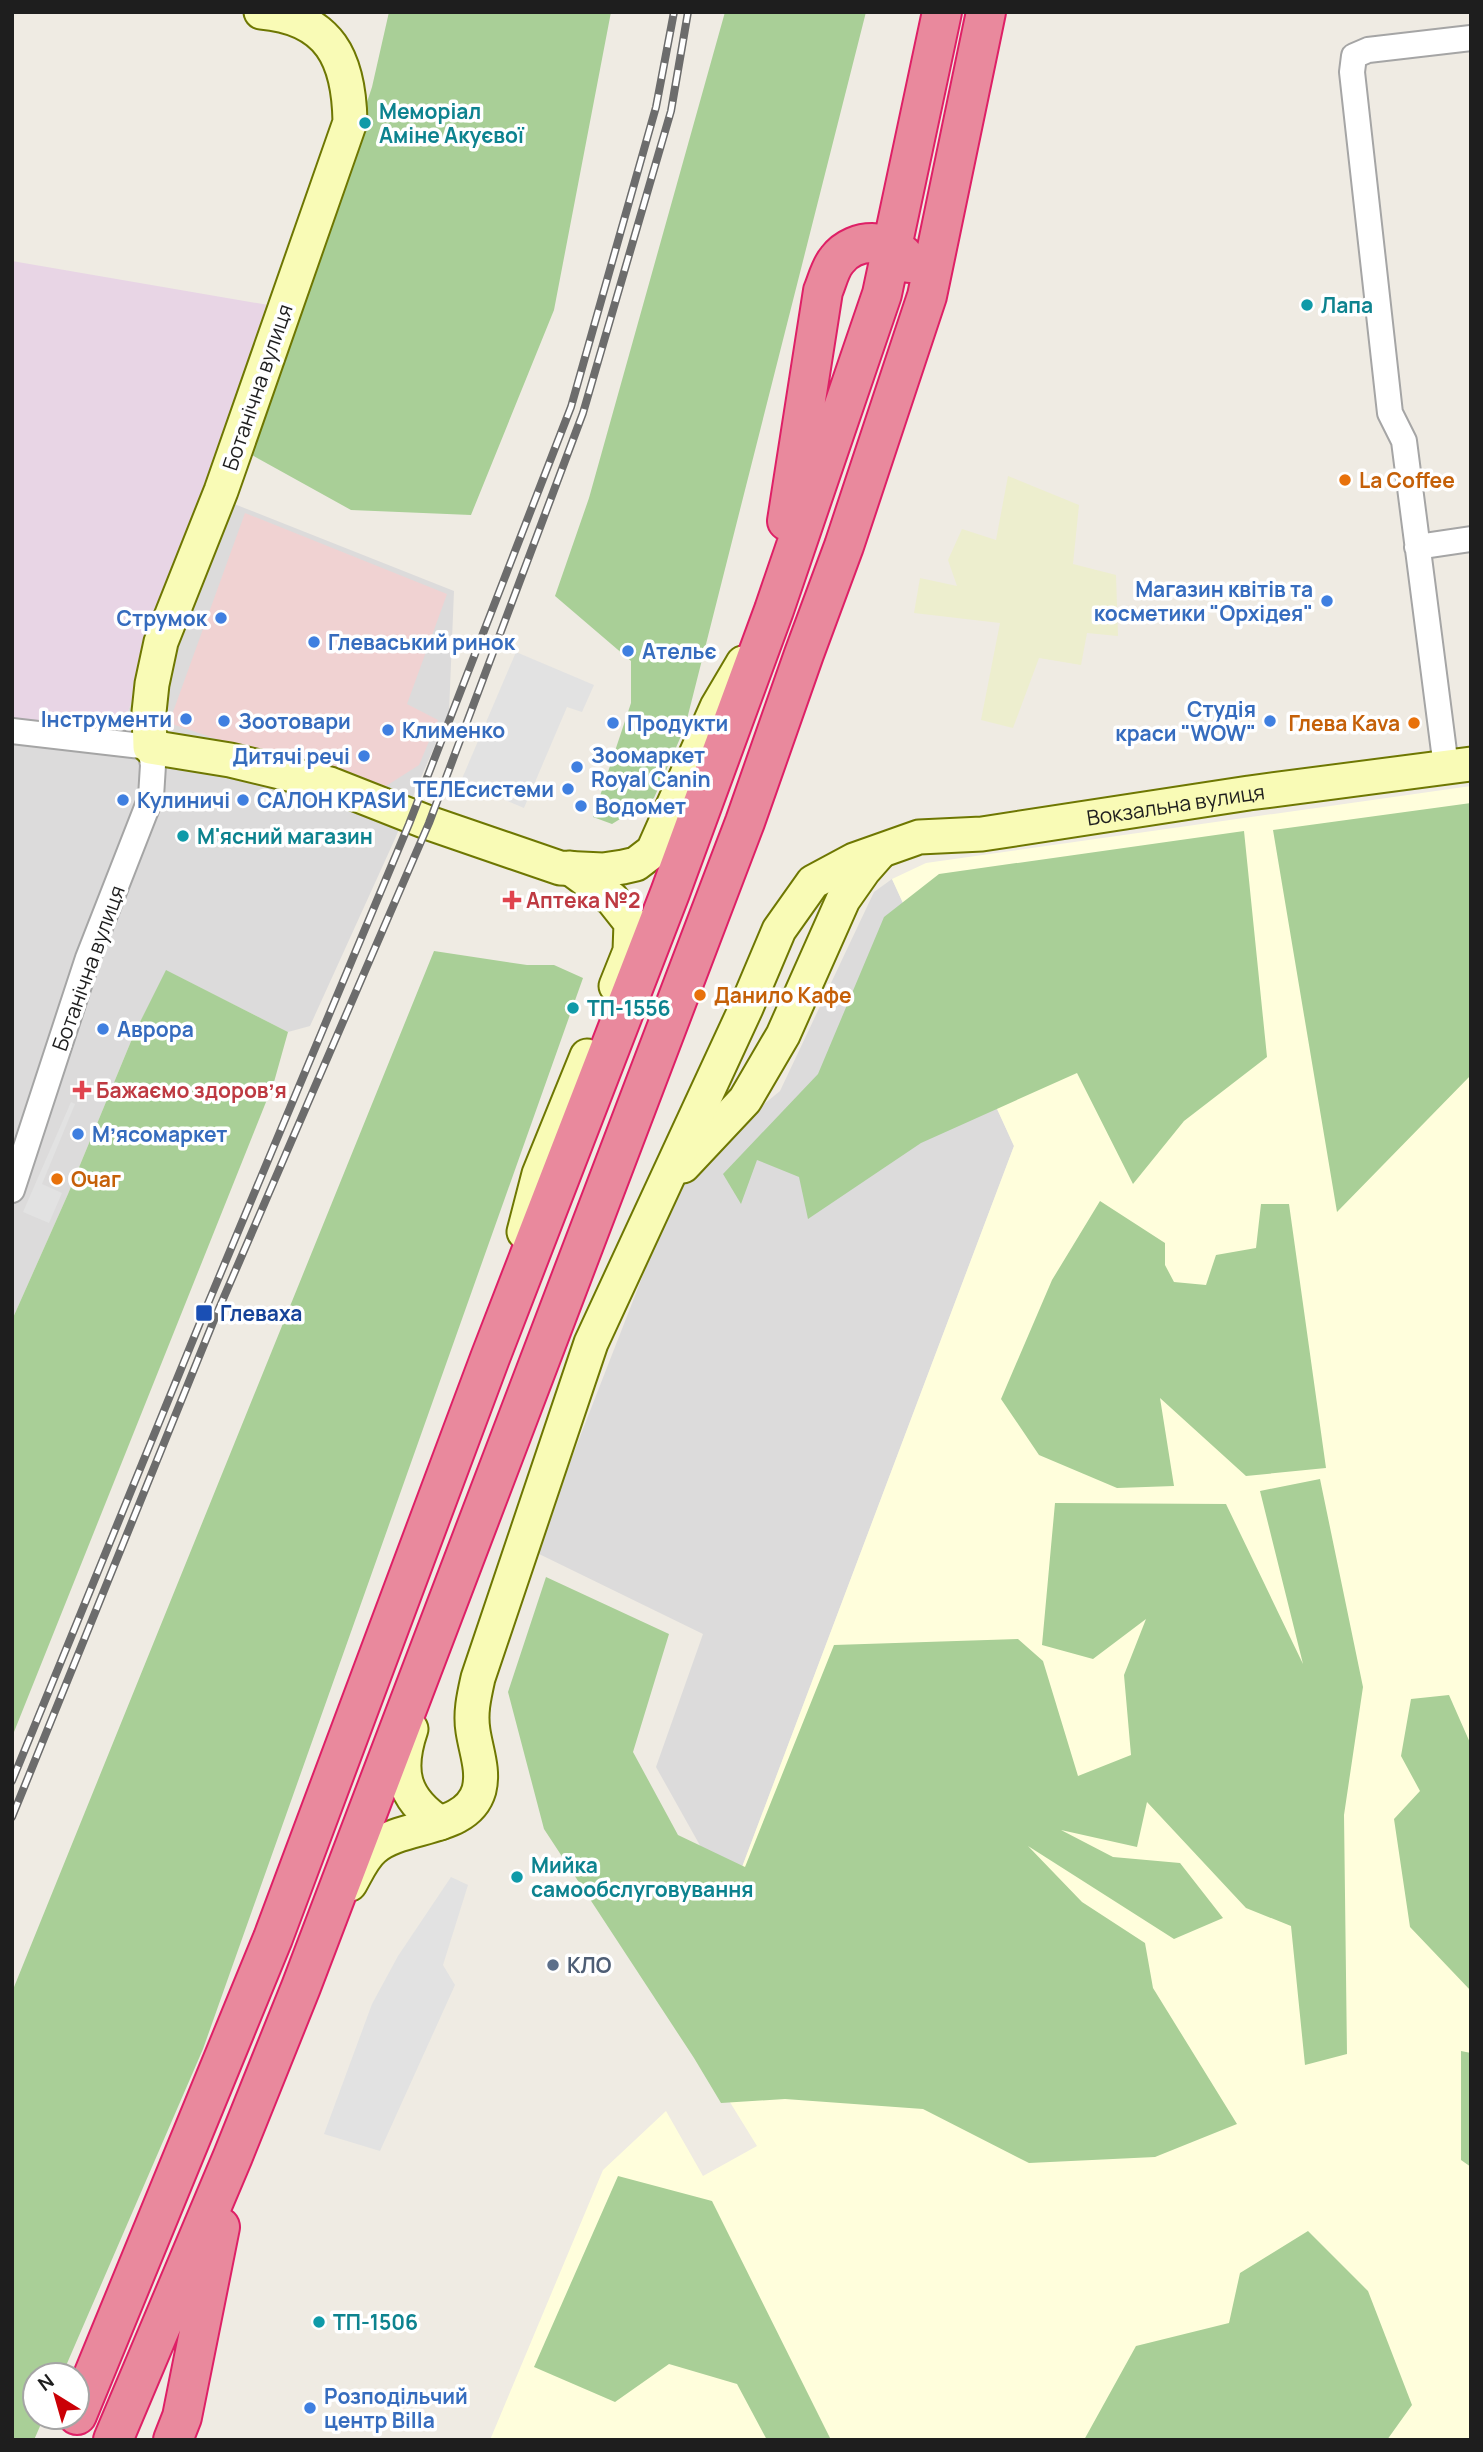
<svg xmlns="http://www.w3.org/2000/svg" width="1483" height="2452" font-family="Manrope,sans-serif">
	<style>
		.residential { fill: #dcdbdb }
		.commercial { fill: #f0d2d2 }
		.industrial { fill: #e8d5e5 }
		.education { fill: #fffedc }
		.farmland { fill: #edeece }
		.forest { fill: #a9cf97 }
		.parking { fill: #e2e2e2 }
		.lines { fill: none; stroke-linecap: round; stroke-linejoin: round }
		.street-casing { stroke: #a5a5a5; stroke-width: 28 }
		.secondary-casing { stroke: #6e7702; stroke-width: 37 }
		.highway-casing { stroke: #de2066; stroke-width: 42 }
		.street { stroke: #fff; stroke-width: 24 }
		.secondary { stroke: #f9fbb6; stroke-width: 33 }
		.highway { stroke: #e9899d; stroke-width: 38 }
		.rail-casing { stroke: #6c6c6c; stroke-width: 8 }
		.rail { stroke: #fff; stroke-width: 5; stroke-dasharray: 16; stroke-linecap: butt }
		.culture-dot { fill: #0f9aa8; stroke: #fff; stroke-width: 2.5 }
		.food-dot { fill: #e8710a; stroke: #fff; stroke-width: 2.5 }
		.shop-dot { fill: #3f7fe0; stroke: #fff; stroke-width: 2.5 }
		.health-dot { fill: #e0444e; stroke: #fff; stroke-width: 2.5 }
		.transit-dot { fill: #1a4fb4; stroke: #fff; stroke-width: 2.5 }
		.service-dot { fill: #5c6f8a; stroke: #fff; stroke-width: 2.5 }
		.labels { text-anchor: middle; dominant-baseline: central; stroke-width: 7; stroke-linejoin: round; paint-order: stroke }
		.culture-label { font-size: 21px; font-weight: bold; fill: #0d838f; stroke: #fff; text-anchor: start }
		.street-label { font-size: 21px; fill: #1e1e1e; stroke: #fff }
		.food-label { font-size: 21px; font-weight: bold; fill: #c56008; stroke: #fff; text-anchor: start }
		.shop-label { font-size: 21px; font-weight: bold; fill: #366cbe; stroke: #fff; text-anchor: start }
		.health-label { font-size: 21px; font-weight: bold; fill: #be3a42; stroke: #fff; text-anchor: start }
		.transit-label { font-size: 21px; font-weight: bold; fill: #164399; stroke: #fff; text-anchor: start }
		.service-label { font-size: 21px; font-weight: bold; fill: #4e5e75; stroke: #fff; text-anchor: start }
	</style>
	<rect width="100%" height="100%" fill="#efebe3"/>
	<path class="residential" d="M 209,494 L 454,591 L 449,712 L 394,841 L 310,1026 L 288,1032 L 167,971 L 134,1034 L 68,1194 L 12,1320 L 12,718 L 121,730 Z
		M 892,879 L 1014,1146 L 730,1899 L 656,1767 L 703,1634 L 535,1552 L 684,1170 L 780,1091 L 874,892 Z"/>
	<path class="commercial" d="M 245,513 L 447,594 L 407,704 L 438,720 L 419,765 L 375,793 L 169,723 Z"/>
	<path class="industrial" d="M 12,261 L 280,307 L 121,730 L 12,718 Z"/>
	<path class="education" d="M 1471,786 L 1471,2440 L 490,2440 L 603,2170 L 666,2111 L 703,2176 L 757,2146 L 712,2073 L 730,1899 L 1014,1146 L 892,879 L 926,863 Z"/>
	<path class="farmland" d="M 1008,476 L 1079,505 L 1073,564 L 1116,575 L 1118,636 L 1087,633 L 1081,665 L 1039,658 L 1013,728 L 981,720 L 1000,623 L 914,613 L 920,578 L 957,586 L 948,560 L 962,529 L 996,540 Z"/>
	<path class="forest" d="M 389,12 L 611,12 L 554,310 L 471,515 L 351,510 L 250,454 L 372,87 Z
		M 725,12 L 866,12 L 685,727 L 654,798 L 612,824 L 593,817 L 631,703 L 631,661 L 555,596 L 589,498 Z
		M 1471,803 L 1471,1075 L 1337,1212 L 1273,830 Z
		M 1244,831 L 1267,1057 L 1184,1121 L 1133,1184 L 1077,1073 L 921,1143 L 808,1219 L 799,1177 L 757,1160 L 741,1204 L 723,1174 L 818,1074 L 884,917 L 939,874 Z
		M 434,951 L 527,965 L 554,965 L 583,978 L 203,2049 L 62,2375 L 35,2375 L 35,2417 L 44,2417 L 34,2440 L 12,2440 L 12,1992 Z
		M 166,970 L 288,1032 L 274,1082 L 12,1737 L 12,1320 L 68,1194 L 134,1034 Z
		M 1100,1201 L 1165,1243 L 1165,1265 L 1174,1282 L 1206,1285 L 1216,1255 L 1256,1248 L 1261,1204 L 1289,1204 L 1326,1468 L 1246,1476 L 1160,1398 L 1174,1486 L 1117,1488 L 1039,1455 L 1001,1399 L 1052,1280 Z
		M 1320,1479 L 1363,1687 L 1344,1815 L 1347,2054 L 1305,2065 L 1291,1926 L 1246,1908 L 1147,1802 L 1137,1847 L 1061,1830 L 1113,1857 L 1180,1863 L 1223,1918 L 1174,1939 L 1028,1846 L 1082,1902 L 1145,1943 L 1153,1988 L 1237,2124 L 1155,2157 L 1029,2163 L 923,2109 L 785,2099 L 721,2103 L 694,2058 L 544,1829 L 508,1692 L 546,1577 L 669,1634 L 633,1752 L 678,1835 L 745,1867 L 834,1645 L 1018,1639 L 1043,1661 L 1078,1776 L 1131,1755 L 1124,1675 L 1146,1619 L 1093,1659 L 1042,1645 L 1055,1503 L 1226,1504 L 1303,1664 L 1260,1491 Z
		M 1449,1695 L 1471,1745 L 1471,1991 L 1410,1927 L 1394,1819 L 1420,1791 L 1401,1756 L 1411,1699 Z
		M 1461,2051 L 1471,2053 L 1471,2167 L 1461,2160 Z
		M 618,2176 L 712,2201 L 831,2440 L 767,2440 L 737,2384 L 669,2364 L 615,2402 L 534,2367 Z
		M 1308,2231 L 1368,2291 L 1412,2405 L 1387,2440 L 1084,2440 L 1136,2346 L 1229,2323 L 1240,2273 Z"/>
	<path class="parking" d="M 516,652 L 594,685 L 582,712 L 567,707 L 524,808 L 461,781 Z
		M 71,1102 L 75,1104 L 42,1184 L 62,1193 L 49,1223 L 23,1212 Z
		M 451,1877 L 468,1885 L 443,1965 L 455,1985 L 380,2151 L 324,2134 L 372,2004 L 398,1956 Z"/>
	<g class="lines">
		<defs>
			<path id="street" d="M 1417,547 L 1471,539
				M 12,731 L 150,747 L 153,765 L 151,797 L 88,958 L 12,1190
				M 1446,767 L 1404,441 L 1390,413 L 1352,72 L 1354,56 L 1368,50 L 1471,38"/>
			<g id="secondary">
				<path d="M 261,12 C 330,18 349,59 350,122 L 221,491 L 161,642 L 152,684 L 149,712 L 150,747 L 230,760 L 330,784 L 429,823 L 560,868 L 603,870 L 623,867 L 636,864 L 653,851 L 717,707 L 743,663"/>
				<path d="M 570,868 L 612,899 L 631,923 L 630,951 L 616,986"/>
				<path d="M 683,1166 L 745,1100 L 783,1035 L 843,900 L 864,870 L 879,853"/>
				<path d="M 524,1232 L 539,1174 L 587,1056"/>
				<path d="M 411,1729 C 397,1770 402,1798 440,1823"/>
				<path id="s1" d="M 350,1884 C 357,1872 363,1857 374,1848 C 403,1823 467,1832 479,1790 C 484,1770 476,1751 473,1731 C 470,1713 474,1696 478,1678 L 591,1343 L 746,1008 L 779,930 L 813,882 L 854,860 L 919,837 L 982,834 L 1249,793 L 1471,764"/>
			</g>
			<path id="highway" d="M 787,521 L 823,291 C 827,282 830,268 837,260 C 855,236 895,238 909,263
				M 77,2415 L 273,1938 L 490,1358 L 670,893 L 774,610 L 882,294 L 942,12
				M 113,2440 L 233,2156 L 301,1987 L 745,822 L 804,654 L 844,546 L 927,296 L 986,12
				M 173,2440 L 182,2417 L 220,2227"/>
		</defs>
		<use href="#street" class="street-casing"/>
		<use href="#secondary" class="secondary-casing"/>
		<use href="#highway" class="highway-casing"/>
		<use href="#street" class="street"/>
		<use href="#secondary" class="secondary"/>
		<use href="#highway" class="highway"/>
		<defs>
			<path id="rail" d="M 12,1781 L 204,1313 L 409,824 L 571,407 L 656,107 L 674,12
				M 12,1817 L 214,1320 L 429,823 L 583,413 L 671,111 L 688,12"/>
		</defs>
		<use href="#rail" class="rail-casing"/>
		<use href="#rail" class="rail"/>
	</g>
	<g class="culture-dot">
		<circle cx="365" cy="123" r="7"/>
		<circle cx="1307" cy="305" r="7"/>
		<circle cx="183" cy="836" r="7"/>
		<circle cx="573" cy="1008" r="7"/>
		<circle cx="517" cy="1877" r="7"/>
		<circle cx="319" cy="2322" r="7"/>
	</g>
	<g class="food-dot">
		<circle cx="1345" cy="480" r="7"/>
		<circle cx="1414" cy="723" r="7"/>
		<circle cx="700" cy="995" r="7"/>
		<circle cx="57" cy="1179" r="7"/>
	</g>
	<g class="shop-dot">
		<circle cx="1327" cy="601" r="7"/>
		<circle cx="221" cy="618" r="7"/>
		<circle cx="314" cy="642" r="7"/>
		<circle cx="628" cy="651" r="7"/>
		<circle cx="186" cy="719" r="7"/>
		<circle cx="224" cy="721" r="7"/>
		<circle cx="1270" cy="721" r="7"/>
		<circle cx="613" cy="723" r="7"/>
		<circle cx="388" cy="730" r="7"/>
		<circle cx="364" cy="756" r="7"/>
		<circle cx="577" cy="767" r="7"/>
		<circle cx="568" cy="789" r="7"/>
		<circle cx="123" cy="800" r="7"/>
		<circle cx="243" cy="800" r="7"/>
		<circle cx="581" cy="806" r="7"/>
		<circle cx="103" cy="1029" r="7"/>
		<circle cx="78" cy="1134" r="7"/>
		<circle cx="310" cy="2408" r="7"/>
	</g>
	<g class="health-dot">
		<path d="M508.5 889.5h7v7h7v7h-7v7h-7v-7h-7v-7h7z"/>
		<path d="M78.5 1079.5h7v7h7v7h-7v7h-7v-7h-7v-7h7z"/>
	</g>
	<rect class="transit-dot" x="195" y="1304" width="18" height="18" rx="3.5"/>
	<circle class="service-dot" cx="553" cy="1965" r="7"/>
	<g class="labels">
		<g class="culture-label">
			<text x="379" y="111">Меморіал<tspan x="379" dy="24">Аміне Акуєвої</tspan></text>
			<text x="1321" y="305">Лапа</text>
			<text x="197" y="836">М'ясний магазин</text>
			<text x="587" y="1008">ТП-1556</text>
			<text x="531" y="1865">Мийка<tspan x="531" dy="24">самообслуговування</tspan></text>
			<text x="333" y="2322">ТП-1506</text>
		</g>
		<g class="street-label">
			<text transform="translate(257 387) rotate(-71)">Ботанічна вулиця</text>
			<text stroke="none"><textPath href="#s1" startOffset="1522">Вокзальна вулиця</textPath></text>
			<text transform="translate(88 968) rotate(-70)">Ботанічна вулиця</text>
		</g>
		<g class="food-label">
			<text x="1359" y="480">La Coffee</text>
			<text x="1400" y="723" text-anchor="end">Глева Kava</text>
			<text x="714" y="995">Данило Кафе</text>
			<text x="71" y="1179">Очаг</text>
		</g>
		<g class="shop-label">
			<text x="1313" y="589" text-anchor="end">Магазин квітів та<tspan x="1313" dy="24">косметики "Орхідея"</tspan></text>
			<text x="207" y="618" text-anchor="end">Струмок</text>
			<text x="328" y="642">Глеваський ринок</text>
			<text x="642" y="651">Ательє</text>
			<text x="1256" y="709" text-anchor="end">Студія<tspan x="1256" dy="24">краси "WOW"</tspan></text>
			<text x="172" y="719" text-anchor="end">Інструменти</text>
			<text x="238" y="721">Зоотовари</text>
			<text x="627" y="723">Продукти</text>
			<text x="402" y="730">Клименко</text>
			<text x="591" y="755">Зоомаркет<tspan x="591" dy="24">Royal Canin</tspan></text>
			<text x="350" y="756" text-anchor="end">Дитячі речі</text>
			<text x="554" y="789" text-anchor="end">ТЕЛЕсистеми</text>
			<text x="137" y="800">Кулиничі</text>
			<text x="257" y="800">САЛОН КРАSИ</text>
			<text x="595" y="806">Водомет</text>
			<text x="117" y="1029">Аврора</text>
			<text x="92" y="1134">Мʼясомаркет</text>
			<text x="324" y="2396">Розподільчий<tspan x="324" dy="24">центр Billa</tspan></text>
		</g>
		<g class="health-label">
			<text x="526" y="900">Аптека №2</text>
			<text x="96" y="1090">Бажаємо здоровʼя</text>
		</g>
		<g class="transit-label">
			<text x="220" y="1313">Глеваха</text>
		</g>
		<g class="service-label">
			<text x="567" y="1965">КЛО</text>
		</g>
	</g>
	<rect width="1483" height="2452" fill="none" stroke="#1e1e1e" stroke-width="28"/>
	<g transform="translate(56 2396) rotate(323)"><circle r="33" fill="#ffffff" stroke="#a5a5a5" stroke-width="2"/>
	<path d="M0-5L12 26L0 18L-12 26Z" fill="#cb0006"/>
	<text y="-10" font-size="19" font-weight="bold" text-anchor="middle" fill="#1e1e1e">N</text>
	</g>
</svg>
